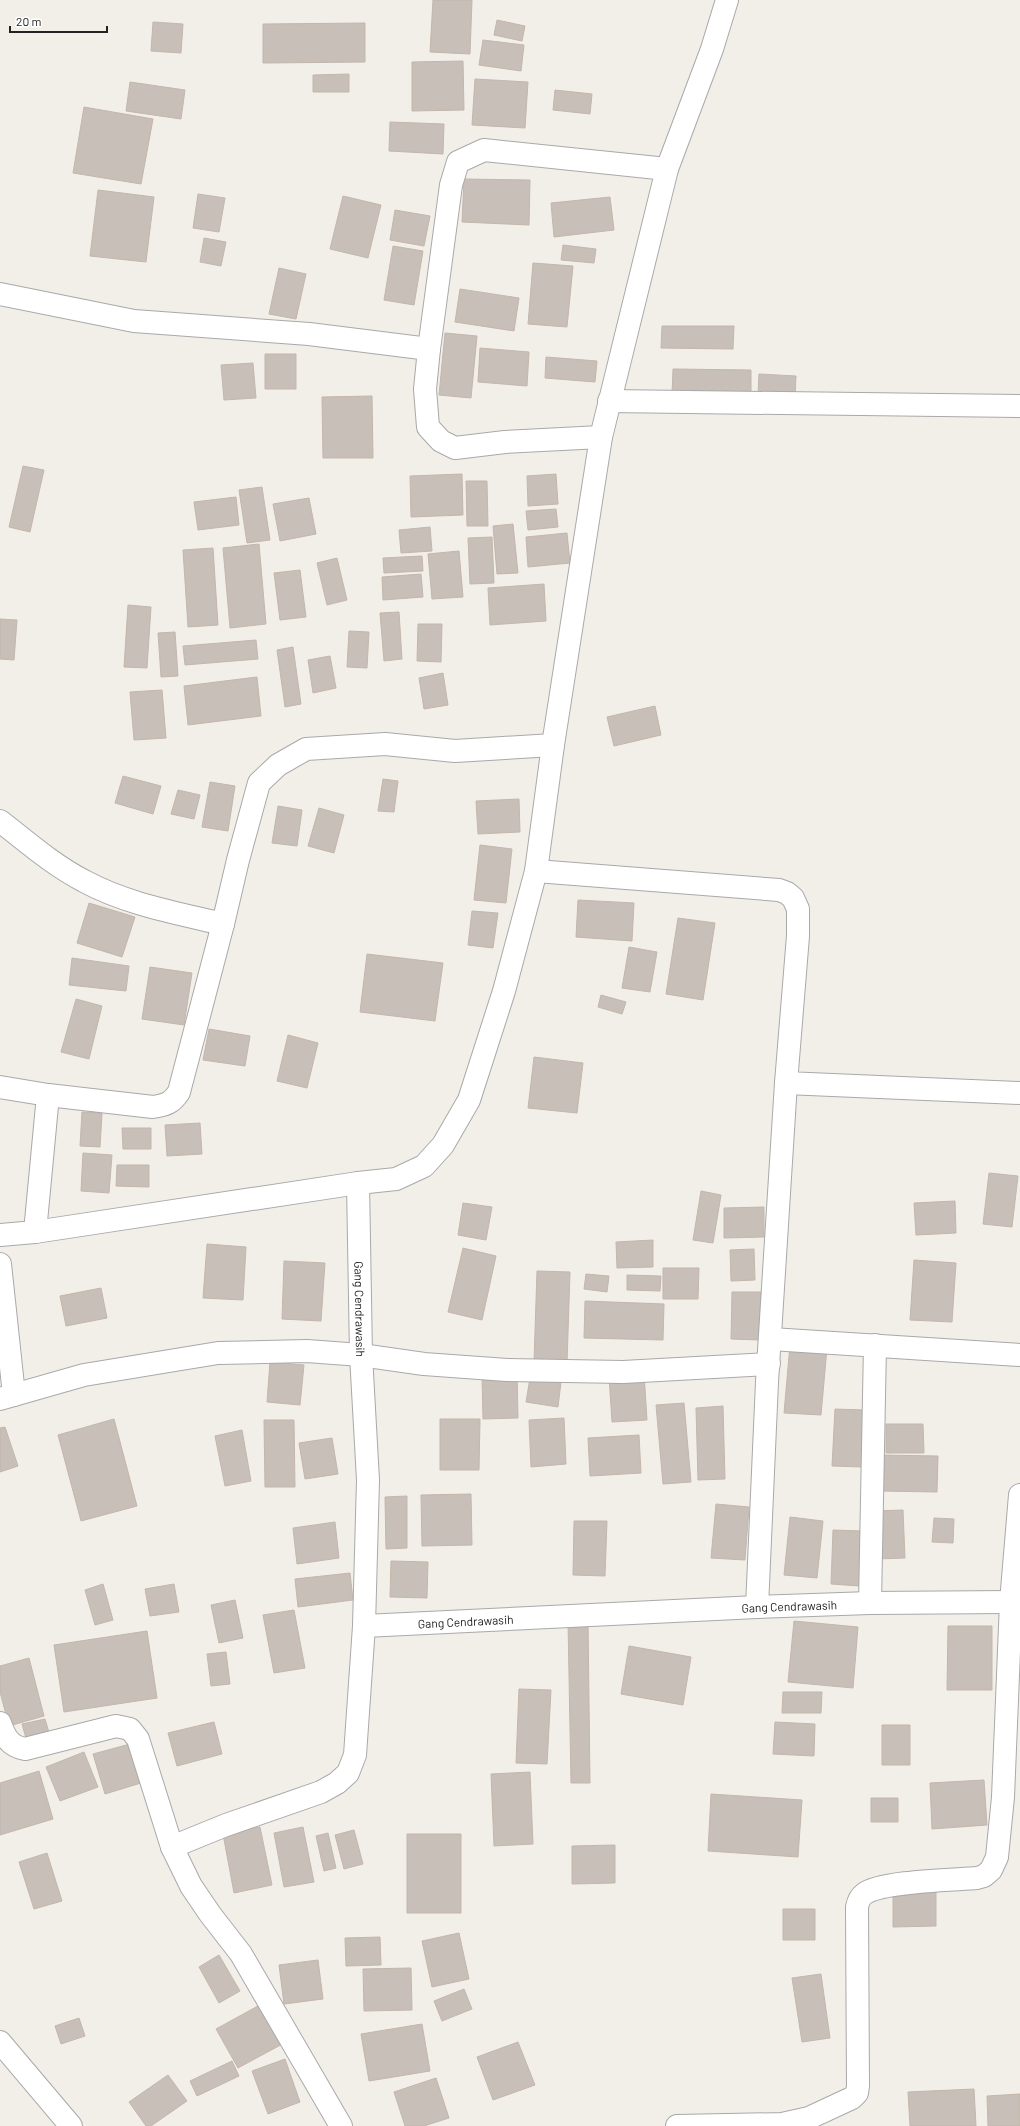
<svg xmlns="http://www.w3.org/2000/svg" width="1020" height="2126" font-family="Barlow,sans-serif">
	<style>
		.building { fill: #c7bfb8; stroke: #c4b6ab }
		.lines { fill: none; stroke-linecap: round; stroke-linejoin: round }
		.minor-casing { stroke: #a9a9a9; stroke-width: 24 }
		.minor { stroke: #fff; stroke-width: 22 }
		.labels { text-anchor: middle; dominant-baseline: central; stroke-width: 3; stroke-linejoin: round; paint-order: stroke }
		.street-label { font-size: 12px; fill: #222; stroke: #fff }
	</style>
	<rect width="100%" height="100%" fill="#f2efe9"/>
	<path class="building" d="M 433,0 L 472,0 L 470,54 L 430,52 Z
		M 497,20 L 525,26 L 522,41 L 494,35 Z
		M 153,22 L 183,24 L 181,53 L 151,51 Z
		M 365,23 L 365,62 L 263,63 L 263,24 Z
		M 483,40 L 524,45 L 521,71 L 479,65 Z
		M 463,61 L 464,110 L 412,111 L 412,62 Z
		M 349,74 L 349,92 L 313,92 L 313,75 Z
		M 475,79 L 528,82 L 525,128 L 472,125 Z
		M 130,82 L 185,90 L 181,119 L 126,111 Z
		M 555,90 L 592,94 L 590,114 L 553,110 Z
		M 84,107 L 153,119 L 141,184 L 73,173 Z
		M 390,122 L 444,124 L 443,154 L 389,151 Z
		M 464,179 L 530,180 L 529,225 L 462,222 Z
		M 98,190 L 154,197 L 146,262 L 90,256 Z
		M 198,194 L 225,198 L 219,232 L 193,228 Z
		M 343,196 L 381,205 L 368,258 L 330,249 Z
		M 610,197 L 614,230 L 554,237 L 551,203 Z
		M 395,210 L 430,216 L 424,246 L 390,240 Z
		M 204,238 L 226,242 L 221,266 L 200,262 Z
		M 563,245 L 596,249 L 594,263 L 561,260 Z
		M 393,246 L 423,251 L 414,305 L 384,300 Z
		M 533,263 L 573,266 L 567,327 L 528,324 Z
		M 279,268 L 306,274 L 296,319 L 269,314 Z
		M 460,289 L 519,298 L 514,331 L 455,322 Z
		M 662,326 L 734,326 L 733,349 L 661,348 Z
		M 445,333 L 477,336 L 471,398 L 439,395 Z
		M 480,348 L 529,352 L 527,386 L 478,382 Z
		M 265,354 L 296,354 L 296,389 L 265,389 Z
		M 546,357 L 597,361 L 595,382 L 545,378 Z
		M 253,363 L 256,398 L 224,400 L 221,365 Z
		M 673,369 L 751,370 L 751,396 L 672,395 Z
		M 759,374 L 796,376 L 795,397 L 758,395 Z
		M 372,396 L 373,458 L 323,458 L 322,397 Z
		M 23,466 L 44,470 L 30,532 L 9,527 Z
		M 462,474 L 463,515 L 411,517 L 410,476 Z
		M 556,474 L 558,504 L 528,506 L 527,476 Z
		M 466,481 L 487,481 L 488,526 L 467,526 Z
		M 262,487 L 270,540 L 247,543 L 239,490 Z
		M 236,497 L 239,525 L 198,530 L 194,502 Z
		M 309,498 L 316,534 L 280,541 L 273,504 Z
		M 556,509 L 558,527 L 528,530 L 526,511 Z
		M 513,524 L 518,573 L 497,574 L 493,526 Z
		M 430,527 L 432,551 L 401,553 L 399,530 Z
		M 567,533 L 570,563 L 528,567 L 526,537 Z
		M 492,537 L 494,583 L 470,584 L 468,538 Z
		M 259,544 L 266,624 L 230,628 L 223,548 Z
		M 213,548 L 218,625 L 188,627 L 183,550 Z
		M 459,551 L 463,597 L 432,599 L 428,554 Z
		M 422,556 L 423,571 L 384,573 L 383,558 Z
		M 337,558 L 347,600 L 327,605 L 317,563 Z
		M 300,570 L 306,617 L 280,620 L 274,573 Z
		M 421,574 L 423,597 L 383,600 L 382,577 Z
		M 544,584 L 546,621 L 490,625 L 488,588 Z
		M 128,605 L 151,607 L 147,668 L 124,667 Z
		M 399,612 L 402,659 L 384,661 L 380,613 Z
		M 0,619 L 17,620 L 14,660 L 0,659 Z
		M 418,624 L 442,624 L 441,662 L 417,661 Z
		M 349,631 L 369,632 L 367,668 L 347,667 Z
		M 175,632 L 178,676 L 161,677 L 158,633 Z
		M 256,640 L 258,659 L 185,665 L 183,646 Z
		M 293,647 L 301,704 L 285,707 L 277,650 Z
		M 330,656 L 336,688 L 313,693 L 308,660 Z
		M 443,673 L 448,705 L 424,709 L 419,678 Z
		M 257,677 L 261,716 L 188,725 L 184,686 Z
		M 162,690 L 166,738 L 134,740 L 130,692 Z
		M 655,706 L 661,735 L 614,746 L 607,717 Z
		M 123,776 L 161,786 L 153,814 L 115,803 Z
		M 383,779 L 398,781 L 394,812 L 378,811 Z
		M 210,782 L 235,786 L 228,831 L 202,827 Z
		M 178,790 L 200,795 L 194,819 L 171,814 Z
		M 519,799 L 520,832 L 478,834 L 476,801 Z
		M 278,806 L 302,810 L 297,846 L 272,843 Z
		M 319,808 L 344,815 L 334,853 L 308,846 Z
		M 480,845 L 512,849 L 506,903 L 474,900 Z
		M 578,900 L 634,903 L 632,941 L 576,937 Z
		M 89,903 L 135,917 L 122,957 L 77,943 Z
		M 472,911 L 498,913 L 493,948 L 468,945 Z
		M 678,918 L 715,923 L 703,1000 L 666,994 Z
		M 629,947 L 657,952 L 650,992 L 622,988 Z
		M 367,954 L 443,963 L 435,1021 L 360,1012 Z
		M 72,958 L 129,966 L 126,991 L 69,985 Z
		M 150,967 L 192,973 L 184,1025 L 142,1019 Z
		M 601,995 L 626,1002 L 622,1014 L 598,1007 Z
		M 76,999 L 102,1006 L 89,1059 L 61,1052 Z
		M 209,1029 L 250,1036 L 245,1066 L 203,1060 Z
		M 288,1035 L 318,1043 L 307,1088 L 277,1081 Z
		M 534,1057 L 583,1063 L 577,1113 L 528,1108 Z
		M 82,1112 L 102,1113 L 100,1147 L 80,1146 Z
		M 200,1123 L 202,1154 L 167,1156 L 165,1125 Z
		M 122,1128 L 151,1128 L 151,1149 L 123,1149 Z
		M 83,1153 L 112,1155 L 109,1193 L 81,1191 Z
		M 117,1165 L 149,1165 L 149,1187 L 116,1186 Z
		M 989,1173 L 1018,1176 L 1012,1227 L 983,1224 Z
		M 701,1191 L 721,1195 L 713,1243 L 693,1240 Z
		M 955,1201 L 956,1233 L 916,1235 L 914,1203 Z
		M 463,1203 L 492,1207 L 486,1240 L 458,1235 Z
		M 764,1207 L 764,1237 L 724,1238 L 724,1208 Z
		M 653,1240 L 653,1267 L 617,1268 L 616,1242 Z
		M 207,1244 L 246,1247 L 243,1300 L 203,1298 Z
		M 463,1248 L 496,1256 L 482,1320 L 448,1312 Z
		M 754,1249 L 755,1280 L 731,1281 L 730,1250 Z
		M 914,1260 L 956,1263 L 952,1322 L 910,1320 Z
		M 284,1261 L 325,1263 L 321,1321 L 282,1319 Z
		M 663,1268 L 699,1268 L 698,1299 L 663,1299 Z
		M 537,1271 L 570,1272 L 567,1363 L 534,1362 Z
		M 586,1274 L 609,1276 L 607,1292 L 584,1289 Z
		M 627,1275 L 661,1276 L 660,1291 L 627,1290 Z
		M 101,1288 L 107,1318 L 66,1326 L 60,1296 Z
		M 732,1292 L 761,1292 L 760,1340 L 731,1339 Z
		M 585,1301 L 664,1304 L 663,1340 L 584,1338 Z
		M 790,1345 L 827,1348 L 821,1415 L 784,1413 Z
		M 270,1362 L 304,1365 L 300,1405 L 267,1402 Z
		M 644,1373 L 647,1420 L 612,1422 L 609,1376 Z
		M 517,1374 L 518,1418 L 483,1419 L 482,1375 Z
		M 530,1378 L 561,1382 L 558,1407 L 526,1402 Z
		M 684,1403 L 691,1482 L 663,1484 L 656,1405 Z
		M 723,1406 L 725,1479 L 698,1480 L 696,1408 Z
		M 835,1409 L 864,1410 L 862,1467 L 832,1466 Z
		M 564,1418 L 566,1464 L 531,1467 L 529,1420 Z
		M 114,1419 L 137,1506 L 81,1521 L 58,1435 Z
		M 440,1419 L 480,1419 L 479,1470 L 440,1470 Z
		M 264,1420 L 294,1420 L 295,1487 L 265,1487 Z
		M 886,1424 L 923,1424 L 924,1453 L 886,1453 Z
		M 5,1427 L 18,1466 L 0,1472 L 0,1428 Z
		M 242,1430 L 251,1481 L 225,1486 L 215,1436 Z
		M 639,1435 L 641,1473 L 590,1476 L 588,1438 Z
		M 332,1438 L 338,1474 L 305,1479 L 299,1443 Z
		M 881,1455 L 938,1456 L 937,1492 L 880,1491 Z
		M 471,1494 L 472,1545 L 422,1546 L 421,1495 Z
		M 407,1496 L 407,1548 L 386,1549 L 385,1497 Z
		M 716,1504 L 749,1507 L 745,1560 L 711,1558 Z
		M 903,1510 L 905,1558 L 876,1559 L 874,1511 Z
		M 790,1517 L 823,1521 L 817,1578 L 784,1575 Z
		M 934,1518 L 954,1519 L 953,1543 L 932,1542 Z
		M 574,1521 L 607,1521 L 605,1576 L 573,1575 Z
		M 335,1522 L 339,1558 L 297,1564 L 293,1528 Z
		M 833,1530 L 862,1531 L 860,1586 L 831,1584 Z
		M 391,1561 L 428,1562 L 427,1598 L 390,1597 Z
		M 350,1573 L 353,1600 L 298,1607 L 295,1579 Z
		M 103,1584 L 113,1620 L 95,1625 L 85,1590 Z
		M 174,1584 L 179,1612 L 150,1616 L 145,1589 Z
		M 235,1600 L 243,1638 L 219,1643 L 211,1605 Z
		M 294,1610 L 305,1668 L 274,1673 L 263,1615 Z
		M 568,1621 L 588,1621 L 590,1783 L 571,1783 Z
		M 794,1621 L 858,1627 L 853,1688 L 788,1682 Z
		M 948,1626 L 992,1626 L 992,1690 L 947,1690 Z
		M 147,1631 L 157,1698 L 64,1712 L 54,1645 Z
		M 629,1646 L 691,1657 L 683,1705 L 621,1694 Z
		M 226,1652 L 230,1684 L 211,1686 L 207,1654 Z
		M 29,1658 L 44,1716 L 9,1726 L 0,1692 L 0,1666 Z
		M 519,1689 L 551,1690 L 547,1764 L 516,1763 Z
		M 783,1692 L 822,1692 L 821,1713 L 782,1713 Z
		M 45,1719 L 50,1736 L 27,1742 L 22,1724 Z
		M 214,1722 L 222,1754 L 177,1766 L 168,1733 Z
		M 775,1722 L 815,1724 L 814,1756 L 773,1754 Z
		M 882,1725 L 910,1725 L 910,1765 L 882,1765 Z
		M 130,1744 L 141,1783 L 105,1794 L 93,1754 Z
		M 84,1752 L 98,1787 L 60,1801 L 46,1767 Z
		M 39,1771 L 53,1819 L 0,1835 L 0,1783 Z
		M 530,1772 L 533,1844 L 494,1846 L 491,1774 Z
		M 984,1780 L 987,1825 L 932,1829 L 930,1783 Z
		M 711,1794 L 802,1800 L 798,1857 L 708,1851 Z
		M 871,1798 L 898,1798 L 898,1822 L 871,1822 Z
		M 260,1827 L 272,1885 L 234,1893 L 223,1834 Z
		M 303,1827 L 314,1882 L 284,1887 L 274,1833 Z
		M 354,1830 L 363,1864 L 344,1869 L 335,1835 Z
		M 328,1833 L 336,1868 L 324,1871 L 316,1836 Z
		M 407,1834 L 461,1834 L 461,1913 L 407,1913 Z
		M 615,1845 L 615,1883 L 572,1884 L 572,1846 Z
		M 47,1853 L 62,1901 L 34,1909 L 19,1862 Z
		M 936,1891 L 936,1926 L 893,1927 L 893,1892 Z
		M 783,1909 L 815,1909 L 815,1940 L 783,1940 Z
		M 459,1933 L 469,1979 L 432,1987 L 422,1941 Z
		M 380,1937 L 381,1965 L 346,1966 L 345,1938 Z
		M 219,1955 L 240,1991 L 219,2003 L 199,1967 Z
		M 318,1960 L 323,1999 L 284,2004 L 279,1965 Z
		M 411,1968 L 412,2010 L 364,2011 L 363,1969 Z
		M 821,1974 L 830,2038 L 802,2042 L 792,1978 Z
		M 464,1989 L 472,2009 L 442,2021 L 434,2001 Z
		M 267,2001 L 288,2041 L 238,2068 L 216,2029 Z
		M 79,2018 L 85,2036 L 61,2044 L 55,2026 Z
		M 422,2024 L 430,2071 L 369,2081 L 361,2034 Z
		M 518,2042 L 535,2085 L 493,2100 L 477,2057 Z
		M 285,2059 L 300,2102 L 268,2114 L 252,2071 Z
		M 232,2061 L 239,2076 L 197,2096 L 190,2081 Z
		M 168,2075 L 187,2101 L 151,2126 L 146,2126 L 129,2102 Z
		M 436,2078 L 449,2118 L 424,2126 L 405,2126 L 394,2092 Z
		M 974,2089 L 976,2126 L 910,2126 L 908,2092 Z
		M 1020,2094 L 1020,2126 L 988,2126 L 987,2096 Z"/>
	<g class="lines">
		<defs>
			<g id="minor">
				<path d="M 0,294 L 134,321 L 309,334 L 429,349 L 425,389 L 428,427 L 441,441 L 455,448 L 505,442 L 601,437"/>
				<path d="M 429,349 L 451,185 L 458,162 L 484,150 L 667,169"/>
				<path d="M 609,401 L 1020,406"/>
				<path d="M 0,821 C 27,842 53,865 84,881 C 126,904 177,913 223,924 L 238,860 L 259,783 L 278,765 L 306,749 L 385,744 L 455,751 L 553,745"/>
				<path d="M 536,871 L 779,890 L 787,893 L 793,898 L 798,909 L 798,936 L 786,1083 L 1020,1093"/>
				<path d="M 0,1087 L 48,1095 L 35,1232"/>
				<path d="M 48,1095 L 153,1107 C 166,1105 172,1103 179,1092 L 223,924"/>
				<path id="s1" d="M 358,1183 L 361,1355 L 368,1480 L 364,1626 L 757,1607 L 870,1603 L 1011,1602"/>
				<path d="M 0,1235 L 35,1232 L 358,1183 L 396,1179 L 424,1166 L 443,1145 L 469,1100 L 504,991 L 536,871 L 553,745 L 601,437 L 667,169 L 712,49 L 727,0"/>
				<path d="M 0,1264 L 14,1395"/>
				<path d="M 771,1339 L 1020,1355"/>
				<path d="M 0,1399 L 84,1375 L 218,1353 L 307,1351 L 361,1355 L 424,1364 L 507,1370 L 623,1372 L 769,1364"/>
				<path d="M 870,1603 L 875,1345"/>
				<path d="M 757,1607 L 767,1382 L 786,1083"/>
				<path d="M 0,1723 C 5,1737 9,1746 25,1749 L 116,1726 L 130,1729 L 138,1739 L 172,1847"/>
				<path d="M 0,2042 L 71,2126"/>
				<path d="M 341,2126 L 241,1954 L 210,1914 L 191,1886 L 172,1847 L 226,1825 L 321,1792 L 337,1783 L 348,1773 L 355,1755 L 364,1626"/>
				<path d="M 677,2126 L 782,2124 L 809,2118 L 852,2098 L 857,2093 L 858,2086 L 857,1907 C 858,1902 860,1897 864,1894 C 881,1881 953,1880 977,1878 L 984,1876 L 991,1870 L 997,1857 L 1003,1797 L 1011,1602 L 1020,1495"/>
			</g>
		</defs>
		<use href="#minor" class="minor-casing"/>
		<use href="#minor" class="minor"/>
	</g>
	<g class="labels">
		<g class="street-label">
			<text stroke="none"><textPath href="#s1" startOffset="126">Gang Cendrawasih</textPath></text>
			<text stroke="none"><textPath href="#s1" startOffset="869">Gang Cendrawasih</textPath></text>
			<text stroke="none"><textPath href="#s1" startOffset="545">Gang Cendrawasih</textPath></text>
		</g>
	</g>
	<path d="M10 26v6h97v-6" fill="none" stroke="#222222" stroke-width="2"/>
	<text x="16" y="26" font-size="12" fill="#222222" stroke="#ffffff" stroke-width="3" paint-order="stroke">20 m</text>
</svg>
